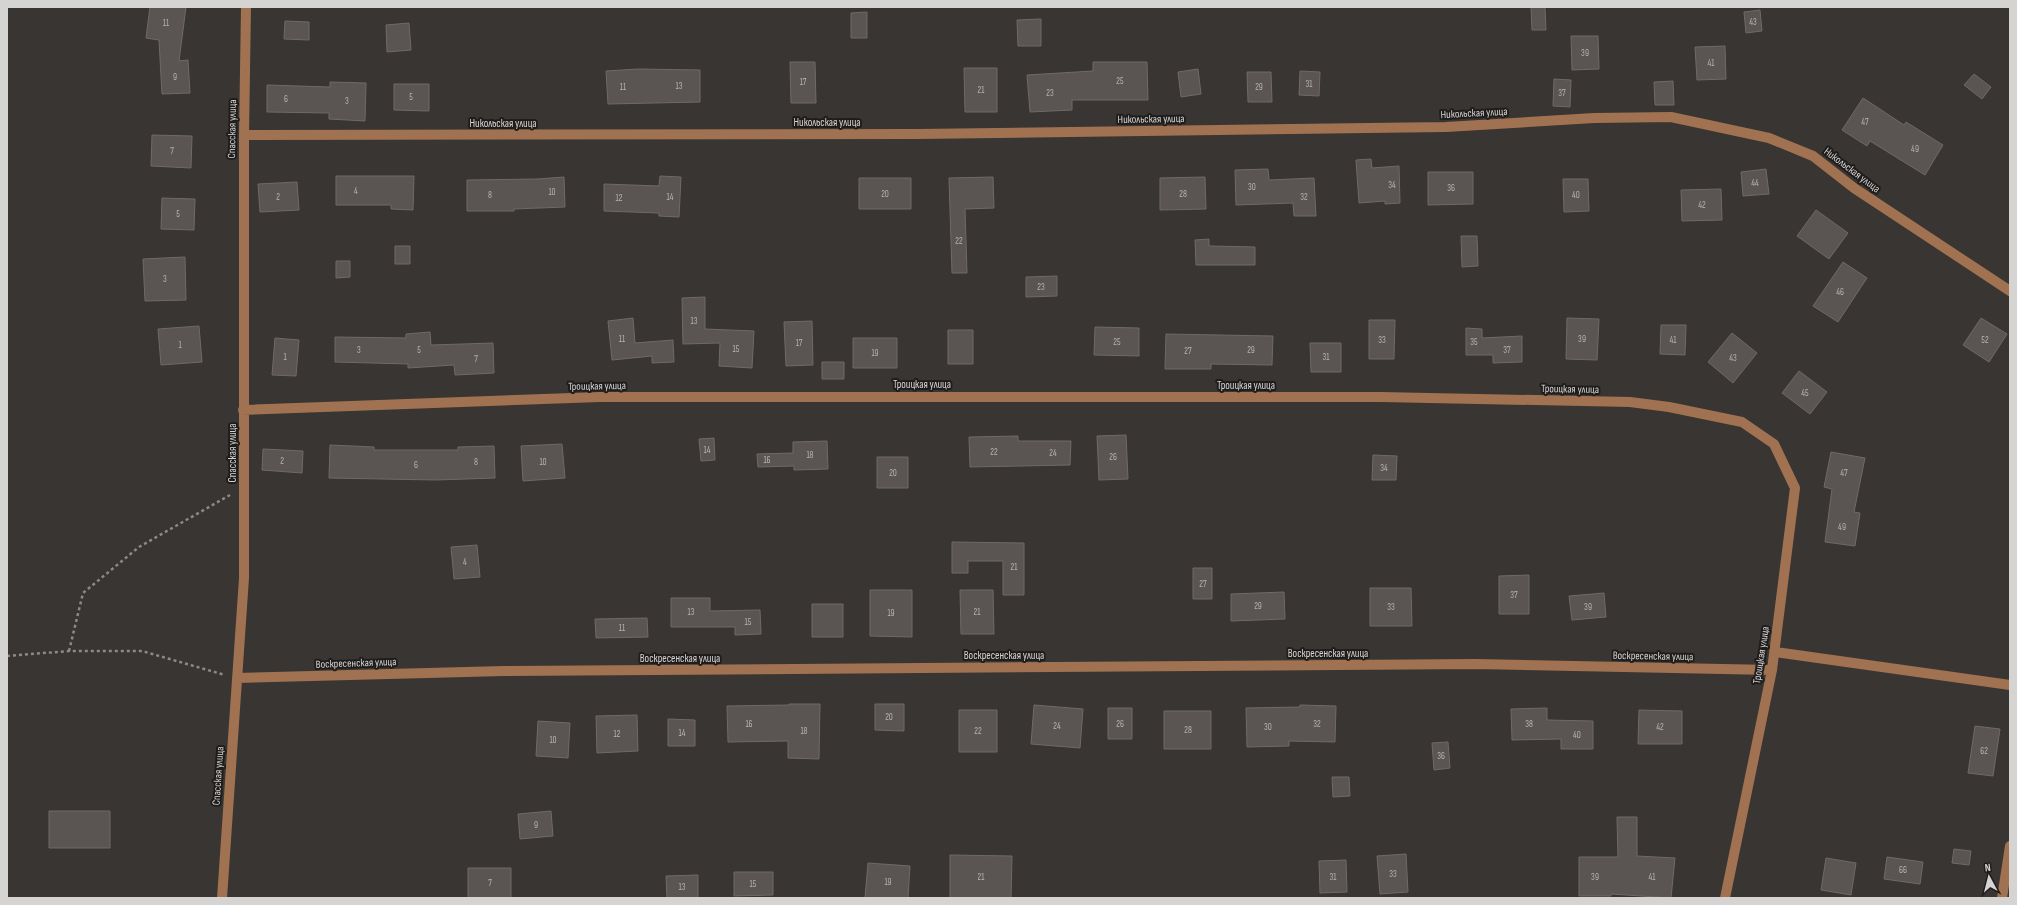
<svg xmlns="http://www.w3.org/2000/svg" width="2017" height="905" font-family="'Sofia Sans Condensed',sans-serif">
	<style>
		.building { fill: #5a5553; stroke: #6f6a68 }
		.lines { fill: none; stroke-linecap: round; stroke-linejoin: round }
		.path { stroke: #8c8987; stroke-width: 2.5; stroke-dasharray: 3 3; stroke-linecap: butt }
		.minor { stroke: #a17251; stroke-width: 10 }
		.labels { text-anchor: middle; dominant-baseline: central; stroke-width: 4; stroke-linejoin: round; paint-order: stroke }
		.number-label { font-size: 9px; fill: #b7b4b2 }
		.street-label { font-size: 11px; fill: #d6d4d2; stroke: #1f1d1c }
	</style>
	<rect width="100%" height="100%" fill="#393532"/>
	<path class="building" d="M 150,7 L 186,7 L 179,61 L 188,60 L 190,93 L 162,94 L 159,40 L 146,38 Z
		M 1531,7 L 1545,7 L 1546,30 L 1532,30 Z
		M 1760,10 L 1762,31 L 1746,33 L 1744,12 Z
		M 867,12 L 867,38 L 851,38 L 851,13 Z
		M 1041,19 L 1041,46 L 1018,46 L 1017,20 Z
		M 285,21 L 309,22 L 309,40 L 284,39 Z
		M 409,23 L 411,50 L 387,52 L 386,25 Z
		M 1571,36 L 1598,36 L 1599,69 L 1572,70 Z
		M 1725,46 L 1726,79 L 1697,80 L 1695,47 Z
		M 790,62 L 815,62 L 816,103 L 791,103 Z
		M 1093,62 L 1147,62 L 1148,100 L 1072,100 L 1072,110 L 1030,112 L 1027,75 L 1093,71 Z
		M 964,68 L 997,68 L 997,112 L 965,112 Z
		M 638,69 L 700,70 L 700,102 L 608,104 L 606,71 Z
		M 1198,69 L 1201,94 L 1181,97 L 1178,72 Z
		M 1300,71 L 1320,72 L 1319,96 L 1299,95 Z
		M 1247,72 L 1271,72 L 1272,102 L 1248,102 Z
		M 1974,74 L 1991,87 L 1982,99 L 1964,85 Z
		M 1554,79 L 1571,80 L 1570,107 L 1553,106 Z
		M 1673,81 L 1674,105 L 1655,105 L 1654,82 Z
		M 330,82 L 366,83 L 365,121 L 329,119 L 329,113 L 267,112 L 267,85 L 330,87 Z
		M 394,84 L 429,84 L 429,111 L 394,110 Z
		M 1863,98 L 1904,125 L 1906,122 L 1943,145 L 1925,175 L 1870,141 L 1867,146 L 1842,130 Z
		M 152,135 L 192,136 L 191,168 L 151,166 Z
		M 1371,159 L 1372,168 L 1399,166 L 1400,203 L 1385,204 L 1385,201 L 1359,203 L 1356,160 Z
		M 1268,169 L 1269,180 L 1314,178 L 1316,216 L 1294,216 L 1293,203 L 1236,205 L 1235,170 Z
		M 1766,169 L 1769,194 L 1743,196 L 1741,172 Z
		M 1428,172 L 1473,172 L 1473,204 L 1428,205 Z
		M 336,176 L 414,176 L 413,210 L 391,209 L 391,205 L 336,205 Z
		M 660,176 L 681,177 L 679,217 L 659,216 L 659,213 L 604,211 L 604,184 L 659,186 Z
		M 564,177 L 565,207 L 514,209 L 514,211 L 467,211 L 467,180 L 538,179 Z
		M 993,177 L 994,208 L 965,209 L 967,273 L 952,273 L 949,178 Z
		M 1205,177 L 1206,209 L 1160,210 L 1160,178 Z
		M 859,178 L 911,178 L 911,209 L 859,209 Z
		M 1563,179 L 1588,179 L 1589,211 L 1564,212 Z
		M 297,182 L 299,210 L 260,212 L 258,184 Z
		M 1721,189 L 1722,220 L 1682,221 L 1681,190 Z
		M 162,198 L 195,199 L 194,230 L 161,229 Z
		M 1816,210 L 1848,233 L 1829,259 L 1797,236 Z
		M 1461,236 L 1477,236 L 1478,266 L 1462,267 Z
		M 1209,239 L 1209,246 L 1255,247 L 1255,265 L 1196,265 L 1195,240 Z
		M 395,246 L 410,246 L 410,264 L 395,264 Z
		M 185,257 L 186,300 L 145,301 L 143,259 Z
		M 336,261 L 350,261 L 350,277 L 336,278 Z
		M 1843,262 L 1867,278 L 1838,322 L 1813,306 Z
		M 1057,276 L 1057,296 L 1026,297 L 1026,277 Z
		M 705,297 L 705,329 L 754,331 L 752,368 L 719,366 L 720,343 L 683,344 L 682,298 Z
		M 633,318 L 635,343 L 673,340 L 674,362 L 652,363 L 652,356 L 612,360 L 608,321 Z
		M 1567,318 L 1599,319 L 1597,360 L 1566,359 Z
		M 1981,318 L 2007,334 L 1989,362 L 1963,345 Z
		M 1369,320 L 1395,320 L 1394,359 L 1369,359 Z
		M 812,321 L 813,365 L 786,366 L 784,322 Z
		M 1661,325 L 1686,325 L 1685,355 L 1660,354 Z
		M 199,326 L 202,362 L 161,365 L 158,329 Z
		M 1095,327 L 1139,328 L 1139,356 L 1094,355 Z
		M 1466,328 L 1482,329 L 1482,338 L 1522,336 L 1522,362 L 1493,363 L 1493,355 L 1466,355 Z
		M 948,330 L 973,330 L 973,364 L 948,364 Z
		M 430,332 L 431,345 L 493,343 L 494,373 L 455,375 L 454,365 L 408,368 L 408,364 L 335,362 L 335,337 L 406,338 L 406,334 Z
		M 1732,333 L 1757,353 L 1733,383 L 1708,362 Z
		M 1166,334 L 1273,336 L 1272,365 L 1211,364 L 1211,369 L 1165,369 Z
		M 275,338 L 299,340 L 296,376 L 272,375 Z
		M 853,338 L 897,338 L 897,368 L 853,368 Z
		M 1310,343 L 1341,343 L 1341,372 L 1311,372 Z
		M 822,362 L 844,362 L 844,379 L 822,379 Z
		M 1799,371 L 1827,392 L 1810,414 L 1782,393 Z
		M 1126,435 L 1128,479 L 1099,480 L 1097,436 Z
		M 1018,436 L 1018,441 L 1071,441 L 1070,465 L 970,467 L 969,437 Z
		M 714,438 L 715,460 L 701,461 L 699,439 Z
		M 827,441 L 828,469 L 794,470 L 794,466 L 758,467 L 757,454 L 793,453 L 793,442 Z
		M 562,444 L 565,478 L 523,481 L 521,446 Z
		M 330,445 L 374,447 L 374,450 L 458,450 L 458,447 L 494,446 L 495,478 L 436,480 L 329,478 Z
		M 263,449 L 303,451 L 302,473 L 262,470 Z
		M 1831,452 L 1865,458 L 1854,512 L 1860,513 L 1855,546 L 1825,542 L 1832,489 L 1824,487 Z
		M 1373,455 L 1397,456 L 1396,480 L 1372,480 Z
		M 877,457 L 908,457 L 908,488 L 877,488 Z
		M 952,542 L 1024,543 L 1024,595 L 1003,595 L 1003,561 L 968,561 L 968,573 L 952,573 Z
		M 477,545 L 480,577 L 454,579 L 451,547 Z
		M 1193,568 L 1212,568 L 1212,599 L 1193,599 Z
		M 1529,575 L 1529,614 L 1499,614 L 1499,576 Z
		M 1370,588 L 1411,588 L 1412,626 L 1370,626 Z
		M 870,590 L 912,590 L 912,637 L 870,636 Z
		M 960,590 L 993,590 L 994,634 L 961,634 Z
		M 1284,592 L 1285,619 L 1231,621 L 1231,594 Z
		M 1604,593 L 1606,617 L 1572,620 L 1569,596 Z
		M 671,598 L 710,598 L 710,611 L 760,610 L 761,634 L 735,635 L 735,627 L 671,627 Z
		M 812,604 L 843,604 L 843,637 L 812,637 Z
		M 647,618 L 648,637 L 596,638 L 595,619 Z
		M 789,704 L 820,704 L 819,759 L 788,758 L 788,741 L 728,742 L 727,706 L 789,705 Z
		M 875,704 L 904,704 L 904,731 L 875,730 Z
		M 1034,705 L 1083,709 L 1080,748 L 1031,744 Z
		M 1300,705 L 1336,706 L 1335,742 L 1289,741 L 1289,746 L 1247,747 L 1246,708 L 1300,707 Z
		M 1108,708 L 1132,708 L 1132,739 L 1108,739 Z
		M 1547,708 L 1547,720 L 1593,721 L 1593,749 L 1561,749 L 1561,739 L 1512,740 L 1511,709 Z
		M 959,710 L 997,710 L 997,752 L 959,752 Z
		M 1639,710 L 1682,711 L 1682,744 L 1638,744 Z
		M 1164,711 L 1211,711 L 1211,749 L 1164,749 Z
		M 637,715 L 638,751 L 597,753 L 596,716 Z
		M 668,719 L 695,720 L 695,746 L 668,746 Z
		M 538,721 L 570,723 L 568,758 L 536,756 Z
		M 1975,726 L 2000,729 L 1993,776 L 1968,773 Z
		M 1448,742 L 1450,768 L 1434,770 L 1432,743 Z
		M 1332,777 L 1349,777 L 1350,796 L 1333,797 Z
		M 49,811 L 110,811 L 110,848 L 49,848 Z
		M 551,811 L 553,836 L 520,839 L 518,814 Z
		M 1617,817 L 1637,817 L 1637,856 L 1675,858 L 1671,898 L 1611,894 L 1611,896 L 1579,896 L 1579,857 L 1618,857 Z
		M 1954,849 L 1971,851 L 1969,865 L 1952,863 Z
		M 1406,854 L 1408,892 L 1380,894 L 1377,856 Z
		M 950,855 L 1012,856 L 1011,898 L 950,898 Z
		M 1887,857 L 1923,862 L 1920,884 L 1884,879 Z
		M 1826,858 L 1856,863 L 1851,895 L 1821,890 Z
		M 1346,860 L 1347,892 L 1320,893 L 1319,861 Z
		M 868,863 L 910,866 L 908,898 L 865,898 Z
		M 468,868 L 511,868 L 511,898 L 468,898 Z
		M 734,872 L 773,872 L 773,895 L 734,896 Z
		M 698,875 L 698,898 L 667,898 L 666,876 Z"/>
	<g class="lines">
		<path class="path" d="M 69,651 L 83,593 L 139,547 L 230,495
			M 7,656 L 69,651 L 142,651 L 225,675"/>
		<path class="minor" d="M 244,135 L 917,134 L 1446,127 L 1594,118 L 1671,117 L 1769,138 L 1813,156 L 1854,188 L 2010,291
			M 243,410 L 600,397 L 1381,397 L 1630,402 L 1669,407 L 1742,422 L 1774,444 L 1795,488 L 1772,670 L 1725,898
			M 1775,652 L 2010,685
			M 237,678 L 504,671 L 1475,664 L 1772,670
			M 222,898 L 244,578 L 244,135 L 246,7
			M 2002,898 L 2010,846"/>
	</g>
	<g class="labels">
		<g class="number-label">
			<text x="1753" y="22">43</text>
			<text x="166" y="23">11</text>
			<text x="1585" y="53">39</text>
			<text x="1711" y="63">41</text>
			<text x="175" y="77">9</text>
			<text x="1120" y="81">25</text>
			<text x="803" y="82">17</text>
			<text x="1309" y="84">31</text>
			<text x="679" y="86">13</text>
			<text x="623" y="87">11</text>
			<text x="1259" y="87">29</text>
			<text x="981" y="90">21</text>
			<text x="1050" y="93">23</text>
			<text x="1562" y="93">37</text>
			<text x="411" y="97">5</text>
			<text x="286" y="99">6</text>
			<text x="347" y="101">3</text>
			<text x="1865" y="122">47</text>
			<text x="1915" y="149">49</text>
			<text x="172" y="151">7</text>
			<text x="1755" y="183">44</text>
			<text x="1392" y="185">34</text>
			<text x="1252" y="187">30</text>
			<text x="1451" y="188">36</text>
			<text x="356" y="191">4</text>
			<text x="552" y="192">10</text>
			<text x="885" y="194">20</text>
			<text x="1183" y="194">28</text>
			<text x="490" y="195">8</text>
			<text x="1576" y="195">40</text>
			<text x="278" y="197">2</text>
			<text x="670" y="197">14</text>
			<text x="1304" y="197">32</text>
			<text x="619" y="198">12</text>
			<text x="1702" y="205">42</text>
			<text x="178" y="214">5</text>
			<text x="959" y="241">22</text>
			<text x="165" y="279">3</text>
			<text x="1041" y="287">23</text>
			<text x="1840" y="292">46</text>
			<text x="694" y="321">13</text>
			<text x="622" y="339">11</text>
			<text x="1582" y="339">39</text>
			<text x="1382" y="340">33</text>
			<text x="1673" y="340">41</text>
			<text x="1985" y="340">52</text>
			<text x="1117" y="342">25</text>
			<text x="1474" y="342">35</text>
			<text x="799" y="343">17</text>
			<text x="180" y="345">1</text>
			<text x="736" y="349">15</text>
			<text x="359" y="350">3</text>
			<text x="419" y="350">5</text>
			<text x="1251" y="350">29</text>
			<text x="1507" y="350">37</text>
			<text x="1188" y="351">27</text>
			<text x="875" y="353">19</text>
			<text x="285" y="357">1</text>
			<text x="1326" y="357">31</text>
			<text x="1733" y="358">43</text>
			<text x="476" y="359">7</text>
			<text x="1805" y="393">45</text>
			<text x="707" y="450">14</text>
			<text x="994" y="452">22</text>
			<text x="1053" y="453">24</text>
			<text x="810" y="455">18</text>
			<text x="1113" y="457">26</text>
			<text x="767" y="460">16</text>
			<text x="282" y="461">2</text>
			<text x="476" y="462">8</text>
			<text x="543" y="462">10</text>
			<text x="416" y="465">6</text>
			<text x="1384" y="468">34</text>
			<text x="893" y="473">20</text>
			<text x="1844" y="473">47</text>
			<text x="1842" y="527">49</text>
			<text x="465" y="562">4</text>
			<text x="1014" y="567">21</text>
			<text x="1203" y="584">27</text>
			<text x="1514" y="595">37</text>
			<text x="1258" y="606">29</text>
			<text x="1391" y="607">33</text>
			<text x="1588" y="607">39</text>
			<text x="691" y="612">13</text>
			<text x="977" y="612">21</text>
			<text x="891" y="613">19</text>
			<text x="748" y="622">15</text>
			<text x="622" y="628">11</text>
			<text x="889" y="717">20</text>
			<text x="749" y="724">16</text>
			<text x="1120" y="724">26</text>
			<text x="1317" y="724">32</text>
			<text x="1529" y="724">38</text>
			<text x="1057" y="726">24</text>
			<text x="1268" y="727">30</text>
			<text x="1660" y="727">42</text>
			<text x="1188" y="730">28</text>
			<text x="804" y="731">18</text>
			<text x="978" y="731">22</text>
			<text x="682" y="733">14</text>
			<text x="617" y="734">12</text>
			<text x="1577" y="735">40</text>
			<text x="553" y="740">10</text>
			<text x="1984" y="751">62</text>
			<text x="1441" y="756">36</text>
			<text x="536" y="825">9</text>
			<text x="1903" y="870">66</text>
			<text x="1393" y="874">33</text>
			<text x="981" y="877">21</text>
			<text x="1333" y="877">31</text>
			<text x="1595" y="877">39</text>
			<text x="1652" y="877">41</text>
			<text x="888" y="882">19</text>
			<text x="490" y="883">7</text>
			<text x="753" y="884">15</text>
			<text x="682" y="887">13</text>
		</g>
		<g class="street-label">
			<text transform="translate(1474 113) rotate(-3)">Никольская улица</text>
			<text transform="translate(1151 119) rotate(-1)">Никольская улица</text>
			<text x="827" y="122">Никольская улица</text>
			<text x="503" y="123">Никольская улица</text>
			<text transform="translate(232 129) rotate(-89)">Спасская улица</text>
			<text transform="translate(1852 170) rotate(37)">Никольская улица</text>
			<text x="922" y="384">Троицкая улица</text>
			<text x="1246" y="385">Троицкая улица</text>
			<text transform="translate(597 386) rotate(-1)">Троицкая улица</text>
			<text transform="translate(1570 389) rotate(1)">Троицкая улица</text>
			<text transform="translate(232 453) rotate(-90)">Спасская улица</text>
			<text x="1328" y="653">Воскресенская улица</text>
			<text x="1004" y="655">Воскресенская улица</text>
			<text transform="translate(1761 655) rotate(-81)">Троицкая улица</text>
			<text transform="translate(1653 656) rotate(1)">Воскресенская улица</text>
			<text x="680" y="658">Воскресенская улица</text>
			<text transform="translate(356 663) rotate(-2)">Воскресенская улица</text>
			<text transform="translate(218 776) rotate(-86)">Спасская улица</text>
		</g>
	</g>
	<rect width="2017" height="905" fill="none" stroke="#d6d4d2" stroke-width="16"/>
	<g transform="translate(1989 877) rotate(353)" stroke="#1f1d1c" stroke-width="3" paint-order="stroke">
	<path d="M0-3L7 15L0 10L-7 15Z" fill="#d6d4d2"/>
	<text y="-6" font-size="11" font-weight="bold" text-anchor="middle" fill="#d6d4d2">N</text>
	</g>
</svg>
